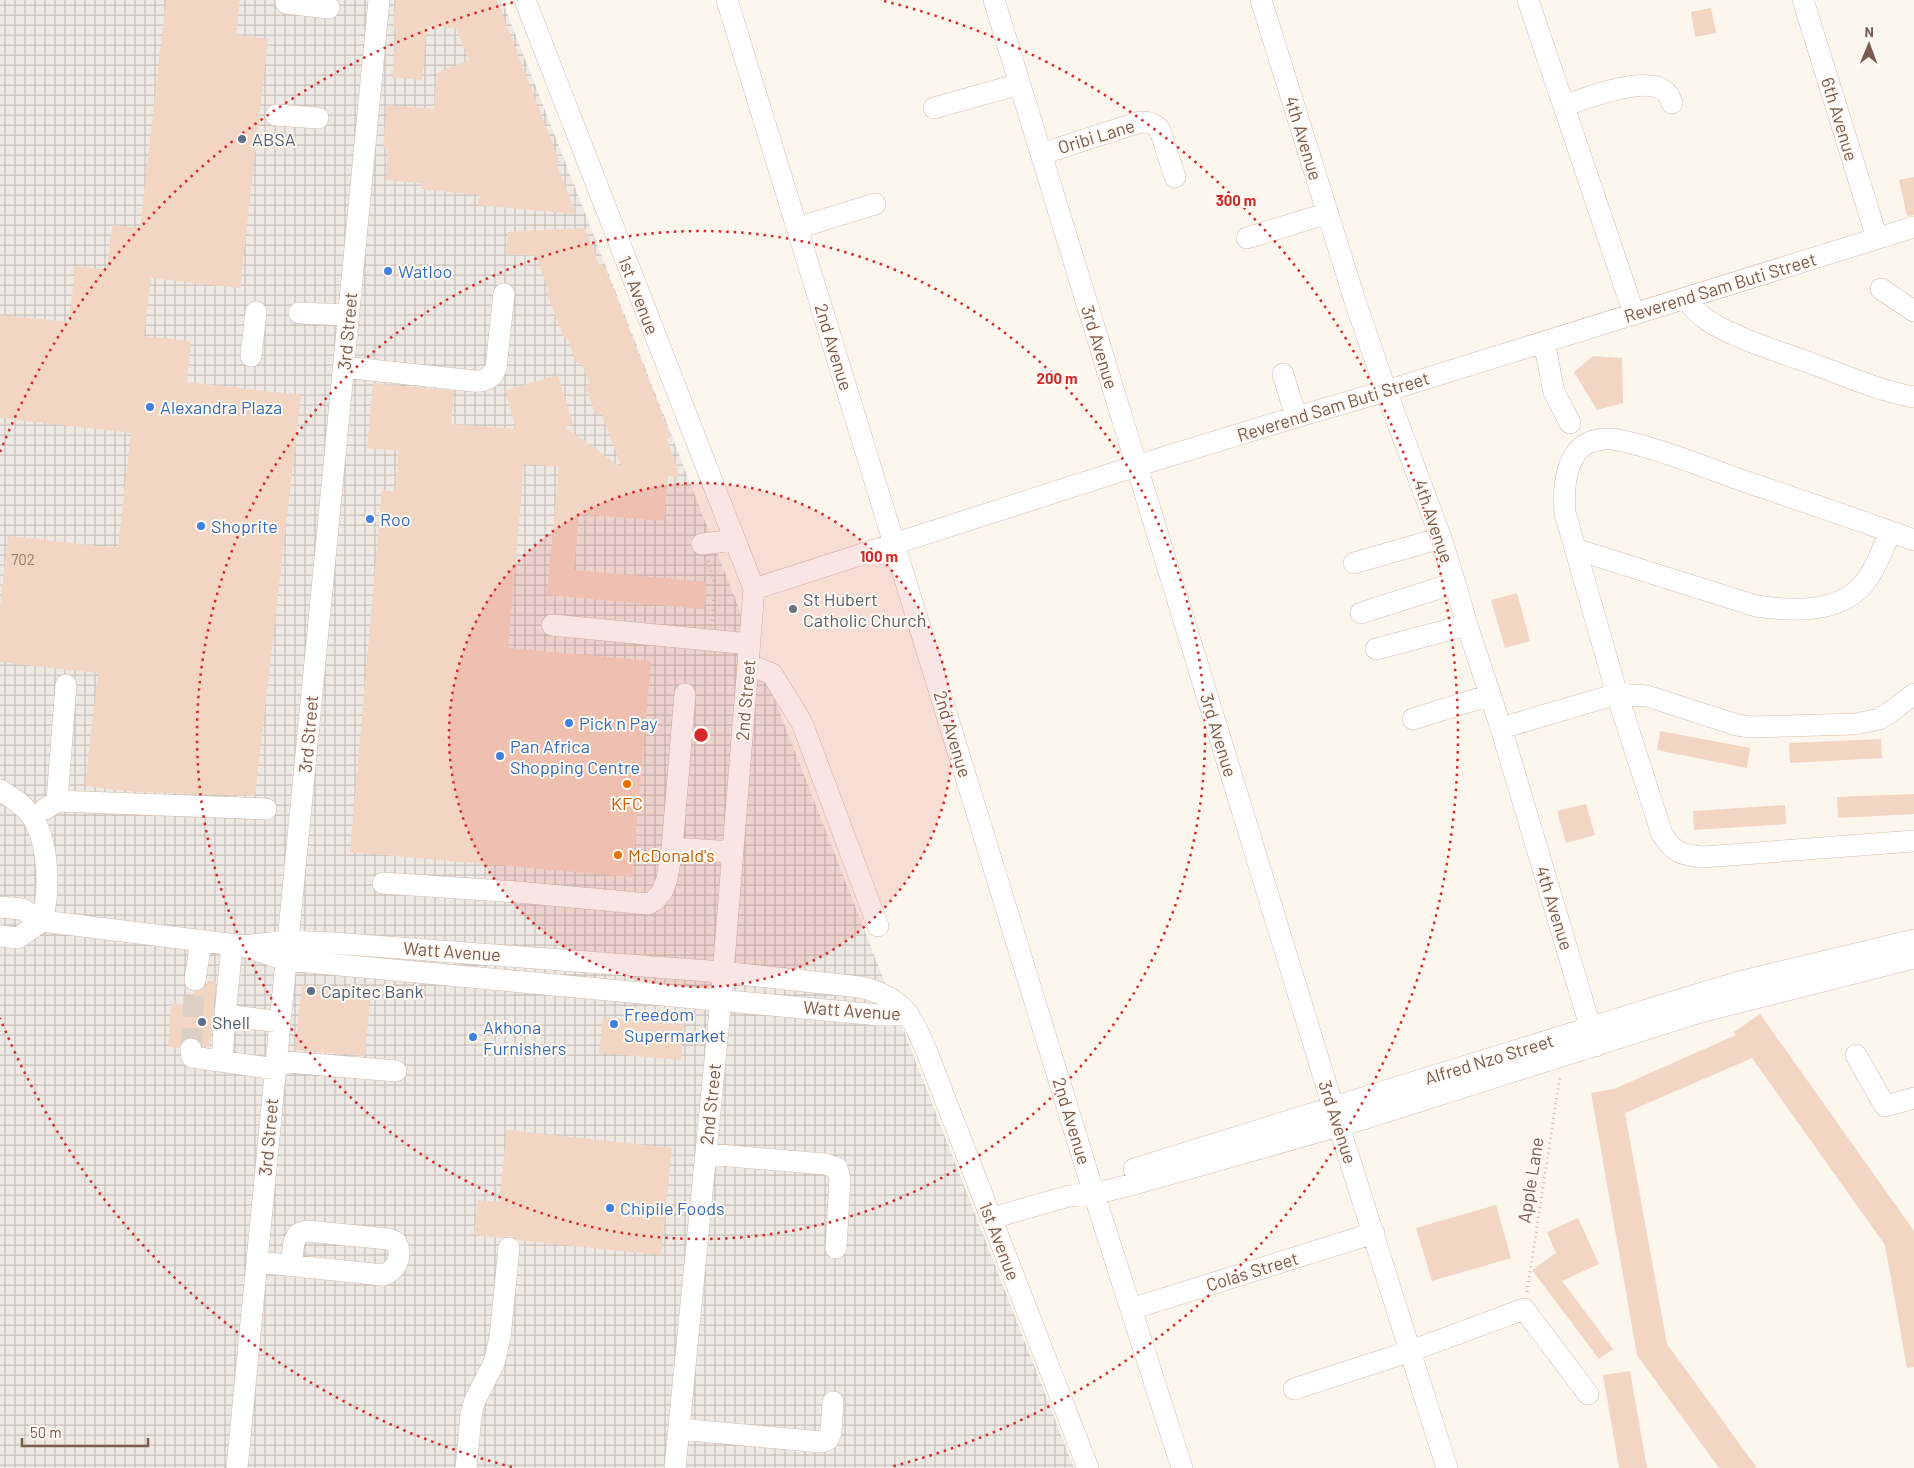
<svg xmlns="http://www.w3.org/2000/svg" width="1914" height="1468" font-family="Barlow,sans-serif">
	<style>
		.industrial { fill: url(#industrial-grid) }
		.building { fill: #f3d5c3 }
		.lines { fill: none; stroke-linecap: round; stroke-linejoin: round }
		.minor-tunnel { stroke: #dcd0c4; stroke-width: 21; stroke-dasharray: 21 11; stroke-linecap: butt }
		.minor-casing { stroke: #d1beb0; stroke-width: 22 }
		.path { stroke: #d9b8a5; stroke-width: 3; stroke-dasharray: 1 4; stroke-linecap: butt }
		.minor { stroke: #fff; stroke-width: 21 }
		.ring { fill: none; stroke: #d62828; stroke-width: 2.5; stroke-dasharray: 2.5 5 }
		.service-dot { fill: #5c6f8a; stroke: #fffaf3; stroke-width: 2 }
		.shop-dot { fill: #3f7fe0; stroke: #fffaf3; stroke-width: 2 }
		.worship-dot { fill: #6b7280; stroke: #fffaf3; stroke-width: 2 }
		.food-dot { fill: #e8710a; stroke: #fffaf3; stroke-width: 2 }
		.labels { text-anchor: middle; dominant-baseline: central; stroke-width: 4; stroke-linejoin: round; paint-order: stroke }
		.number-label { font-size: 15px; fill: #987a6a }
		.street-label { font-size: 18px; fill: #7a5c4d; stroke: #fffaf3 }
		.service-label { font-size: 18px; fill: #4e5e75; stroke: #fffaf3; text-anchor: start }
		.shop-label { font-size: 18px; fill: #366cbe; stroke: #fffaf3; text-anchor: start }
		.worship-label { font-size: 18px; fill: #5b616d; stroke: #fffaf3; text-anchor: start }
		.food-label { font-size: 18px; fill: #c56008; stroke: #fffaf3 }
		.centre { fill: #d62828; stroke: #fffaf3; stroke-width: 2.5 }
		.ring-label { font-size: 15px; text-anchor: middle; font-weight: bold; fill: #d62828; stroke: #fffaf3; stroke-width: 4; stroke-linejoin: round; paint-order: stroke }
	</style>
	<defs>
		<pattern id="industrial-grid" width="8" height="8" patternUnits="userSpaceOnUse" patternTransform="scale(1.25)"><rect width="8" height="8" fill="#efe9e4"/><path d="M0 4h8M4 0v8" fill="none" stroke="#c7c0bb"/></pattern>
	</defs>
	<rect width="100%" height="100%" fill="#fdf6ec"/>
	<path class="industrial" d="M 0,0 L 502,0 L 1074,1468 L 0,1468 Z"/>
	<path class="building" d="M 166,0 L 240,0 L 236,35 L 268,39 L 240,288 L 151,278 L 144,336 L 191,341 L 187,382 L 301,395 L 255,796 L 137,792 L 85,786 L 98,673 L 0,662 L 0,608 L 8,536 L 118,548 L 131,433 L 0,418 L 0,315 L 69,322 L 75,266 L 107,270 L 112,225 L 140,228 Z
		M 396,0 L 497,0 L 560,163 L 556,163 L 576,214 L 478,205 L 479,195 L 421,189 L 422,183 L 386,180 L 388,148 L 383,148 L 387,105 L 434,109 L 437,73 L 469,60 L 456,28 L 427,26 L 422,80 L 392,77 L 397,29 L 393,28 Z
		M 1711,8 L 1716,33 L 1695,37 L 1691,12 Z
		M 1914,177 L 1914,215 L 1907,216 L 1899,180 Z
		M 585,228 L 599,265 L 604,265 L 671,437 L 667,439 L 680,477 L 668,476 L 664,521 L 579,514 L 574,570 L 707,582 L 704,609 L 547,595 L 559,467 L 524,464 L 508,648 L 651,661 L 632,877 L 350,852 L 382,490 L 395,492 L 399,451 L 367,448 L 373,383 L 454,391 L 451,424 L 516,429 L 505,391 L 558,375 L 573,424 L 565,427 L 622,468 L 601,413 L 596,415 L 585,386 L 590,384 L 582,364 L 576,362 L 567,337 L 564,338 L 546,292 L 549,291 L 536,256 L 506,254 L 508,232 Z
		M 1593,356 L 1622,358 L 1623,403 L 1597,410 L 1574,372 Z
		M 1517,593 L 1530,641 L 1505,648 L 1491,600 Z
		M 1660,731 L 1750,748 L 1747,768 L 1657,750 Z
		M 1881,739 L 1882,758 L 1790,763 L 1789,743 Z
		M 1914,794 L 1914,814 L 1838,818 L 1837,797 Z
		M 1586,804 L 1595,835 L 1566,843 L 1557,811 Z
		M 1785,805 L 1786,824 L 1694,830 L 1693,811 Z
		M 208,981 L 216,981 L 210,1047 L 203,1046 L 196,1038 L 190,1037 L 183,1039 L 179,1048 L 168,1047 L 171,1003 L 193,1005 L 194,992 L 204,988 Z
		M 302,985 L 371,991 L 365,1056 L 295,1050 Z
		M 1760,1014 L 1914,1231 L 1914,1367 L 1907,1368 L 1885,1245 L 1752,1058 L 1625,1113 L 1667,1344 L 1757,1468 L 1719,1468 L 1637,1355 L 1591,1093 L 1614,1089 L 1736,1035 L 1734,1032 Z
		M 603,1017 L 684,1025 L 681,1060 L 599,1053 Z
		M 507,1130 L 672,1148 L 661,1255 L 518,1240 L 511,1236 L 502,1238 L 474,1235 L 478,1200 L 499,1202 Z
		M 1496,1205 L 1511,1258 L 1432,1281 L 1416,1228 Z
		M 1578,1218 L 1599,1264 L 1562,1281 L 1613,1349 L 1599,1359 L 1532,1270 L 1556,1253 L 1547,1232 Z
		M 1630,1371 L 1647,1468 L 1619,1468 L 1603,1375 Z"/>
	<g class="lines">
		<path class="minor-tunnel" d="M 191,1049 L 195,980"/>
		<defs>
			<path id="minor" d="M 525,0 L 754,589 L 721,999 L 675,1468
				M 727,0 L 1094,1194 L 1182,1468
				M 994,0 L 1333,1107 L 1447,1468
				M 1261,0 L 1356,304 L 1386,391 L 1441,538 L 1455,583 L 1467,625 L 1501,728 L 1596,1046
				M 1528,0 L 1634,314
				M 1803,0 L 1877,238
				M 286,3 L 329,8
				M 1564,106 C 1586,98 1643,76 1663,90 C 1668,93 1670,98 1672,103
				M 934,108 L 1019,84
				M 276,115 L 318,118
				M 1041,154 L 1140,122 C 1149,122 1154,123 1160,130 L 1175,177
				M 797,228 L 875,204
				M 1247,238 L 1328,213
				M 1881,289 L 1914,311
				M 1685,299 C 1692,306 1698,314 1707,320 C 1736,339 1783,353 1816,365 C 1848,377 1880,391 1914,397
				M 299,313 L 348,315
				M 1544,342 L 1554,392 L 1570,423
				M 251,356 L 256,312
				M 343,367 L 474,381 C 484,382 492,378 496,368 L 504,294
				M 1283,374 L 1296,417
				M 1914,540 C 1856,519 1797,499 1738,479 C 1700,465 1662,450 1623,441 C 1613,438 1603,438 1593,441 C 1565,450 1563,489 1565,513 L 1617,694 L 1662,834 C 1674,853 1682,855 1703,857 L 1914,841
				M 702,544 L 734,540
				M 1575,549 L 1756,606 C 1790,611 1836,614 1862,586 C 1875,572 1882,549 1891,532
				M 1354,563 L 1441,538
				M 754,589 L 1136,466 L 1296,417 L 1386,391 L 1914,227
				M 1361,613 L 1455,583
				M 552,625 L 750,644
				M 1376,649 L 1467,625
				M 748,664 L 772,674 L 802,723 L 878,926
				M 1413,719 L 1490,695
				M 1501,728 L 1617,694 L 1647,696 L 1737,725 L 1751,727 L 1856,724 L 1879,719 L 1892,711 L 1914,694
				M 0,790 C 11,797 26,806 33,818 C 49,844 50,892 42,921
				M 57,801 L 266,809
				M 45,809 L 57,801 L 66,685
				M 672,848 L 732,852
				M 383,883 L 517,892 L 648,904 L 655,900 L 662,892 L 667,879 L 672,848 L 685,694
				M 0,907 L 22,909 L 42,921 L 244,946 L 286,960 L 879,1015 L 909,1015
				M 0,936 L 18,938 L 42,921
				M 244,946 L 288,941 L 333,943 L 722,972 L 860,987 C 904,997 912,1016 928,1055 L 1088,1468
				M 195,980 L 201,942
				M 225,1015 L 280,1022
				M 191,1049 L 192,1057 L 275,1069
				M 1856,1055 L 1885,1106 L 1914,1098
				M 222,1061 L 225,1015 L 232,945
				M 276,1061 L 396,1071
				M 706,1154 L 825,1164 L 837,1168 L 840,1179 L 836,1248
				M 1134,1169 L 1689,997 L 1739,982 L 1914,940
				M 992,1218 L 1069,1196 L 1094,1194 L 1138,1183 L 1363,1119 L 1700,1012 L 1914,958
				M 257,1262 L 383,1275 C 397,1270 403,1256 396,1242 L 388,1239 L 306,1231 L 298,1234 L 294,1242 L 291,1265
				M 1131,1309 L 1374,1233
				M 1294,1389 L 1411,1351 L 1524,1309 L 1588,1394
				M 679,1429 L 821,1442 L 828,1439 L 831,1432 L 833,1402
				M 237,1468 L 379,0
				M 466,1468 L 471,1415 L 475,1400 L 494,1363 L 500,1337 L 509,1248"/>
		</defs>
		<use href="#minor" class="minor-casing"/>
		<path class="path" d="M 708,561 L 715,584 L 712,623
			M 1527,1292 L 1560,1076"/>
		<use href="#minor" class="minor"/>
	</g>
	<circle cx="701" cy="735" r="252" fill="#d62828" fill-opacity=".12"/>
	<g class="ring">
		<circle cx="701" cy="735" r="252"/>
		<circle cx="701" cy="735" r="504"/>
		<path d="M512 1467A756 756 0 0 1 0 1018M0 452A756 756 0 0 1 518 1M884 1A756 756 0 0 1 890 1467"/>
	</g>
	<g class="service-dot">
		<circle cx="242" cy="139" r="5"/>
		<circle cx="311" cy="991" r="5"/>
		<circle cx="202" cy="1022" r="5"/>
	</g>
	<g class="shop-dot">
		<circle cx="388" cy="271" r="5"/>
		<circle cx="150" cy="407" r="5"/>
		<circle cx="370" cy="519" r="5"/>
		<circle cx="201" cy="526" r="5"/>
		<circle cx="569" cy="723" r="5"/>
		<circle cx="500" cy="756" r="5"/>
		<circle cx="614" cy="1024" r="5"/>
		<circle cx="473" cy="1037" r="5"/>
		<circle cx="610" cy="1208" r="5"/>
	</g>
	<circle class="worship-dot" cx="793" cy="609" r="5"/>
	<g class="food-dot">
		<circle cx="627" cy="784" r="5"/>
		<circle cx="618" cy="855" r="5"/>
	</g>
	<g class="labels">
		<g class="number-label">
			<text x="23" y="559">702</text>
		</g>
		<g class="street-label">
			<text transform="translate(1840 119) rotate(73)">6th Avenue</text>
			<text transform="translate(1096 136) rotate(-17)">Oribi Lane</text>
			<text transform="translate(1304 138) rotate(73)">4th Avenue</text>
			<text transform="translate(1720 287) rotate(-17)">Reverend Sam Buti Street</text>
			<text transform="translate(639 295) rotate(69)">1st Avenue</text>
			<text transform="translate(347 331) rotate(-85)">3rd Street</text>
			<text transform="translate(834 347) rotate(73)">2nd Avenue</text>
			<text transform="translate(1100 347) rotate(73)">3rd Avenue</text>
			<text transform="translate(1333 406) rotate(-17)">Reverend Sam Buti Street</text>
			<text transform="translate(1434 521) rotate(71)">4th Avenue</text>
			<text transform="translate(745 700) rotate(-85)">2nd Street</text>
			<text transform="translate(308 734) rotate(-85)">3rd Street</text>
			<text transform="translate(953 734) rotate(73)">2nd Avenue</text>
			<text transform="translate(1219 735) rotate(73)">3rd Avenue</text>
			<text transform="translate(1555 908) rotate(73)">4th Avenue</text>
			<text transform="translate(452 951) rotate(4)">Watt Avenue</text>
			<text transform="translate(852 1010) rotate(4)">Watt Avenue</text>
			<text transform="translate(1489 1059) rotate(-17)">Alfred Nzo Street</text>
			<text transform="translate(710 1104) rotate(-84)">2nd Street</text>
			<text transform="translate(1072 1121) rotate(73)">2nd Avenue</text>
			<text transform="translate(1338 1122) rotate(72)">3rd Avenue</text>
			<text transform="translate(268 1137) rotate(-85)">3rd Street</text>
			<text transform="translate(1530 1180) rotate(-81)">Apple Lane</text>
			<text transform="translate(1000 1241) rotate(69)">1st Avenue</text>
			<text transform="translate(1252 1271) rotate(-17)">Colas Street</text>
		</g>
		<g class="service-label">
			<text x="252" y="139">ABSA</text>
			<text x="321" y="991">Capitec Bank</text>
			<text x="212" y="1022">Shell</text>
		</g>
		<g class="shop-label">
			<text x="398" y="271">Watloo</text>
			<text x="160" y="407">Alexandra Plaza</text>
			<text x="380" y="519">Roo</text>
			<text x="211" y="526">Shoprite</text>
			<text x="579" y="723">Pick n Pay</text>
			<text x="510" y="746">Pan Africa<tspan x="510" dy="21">Shopping Centre</tspan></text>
			<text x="624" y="1014">Freedom<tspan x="624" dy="21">Supermarket</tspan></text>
			<text x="483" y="1027">Akhona<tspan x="483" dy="21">Furnishers</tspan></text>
			<text x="620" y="1208">Chipile Foods</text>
		</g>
		<g class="worship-label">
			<text x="803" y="599">St Hubert<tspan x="803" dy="21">Catholic Church</tspan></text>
		</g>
		<g class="food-label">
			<text x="627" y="803">KFC</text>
			<text x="628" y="855" text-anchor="start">McDonald's</text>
		</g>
	</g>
	<circle cx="701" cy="735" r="8" class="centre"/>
	<g class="ring-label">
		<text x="1236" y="206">300 m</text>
		<text x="1057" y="384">200 m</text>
		<text x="879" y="562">100 m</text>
	</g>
	<g transform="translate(1869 45) rotate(1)" stroke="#fffaf3" stroke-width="4" paint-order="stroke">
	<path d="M0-4L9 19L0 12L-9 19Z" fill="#7a5c4d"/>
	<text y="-8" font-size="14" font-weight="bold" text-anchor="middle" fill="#7a5c4d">N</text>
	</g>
	<path d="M22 1438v8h126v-8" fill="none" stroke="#7a5c4d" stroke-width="2.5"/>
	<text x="30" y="1438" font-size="15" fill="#7a5c4d" stroke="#fffaf3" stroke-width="4" paint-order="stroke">50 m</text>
</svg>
